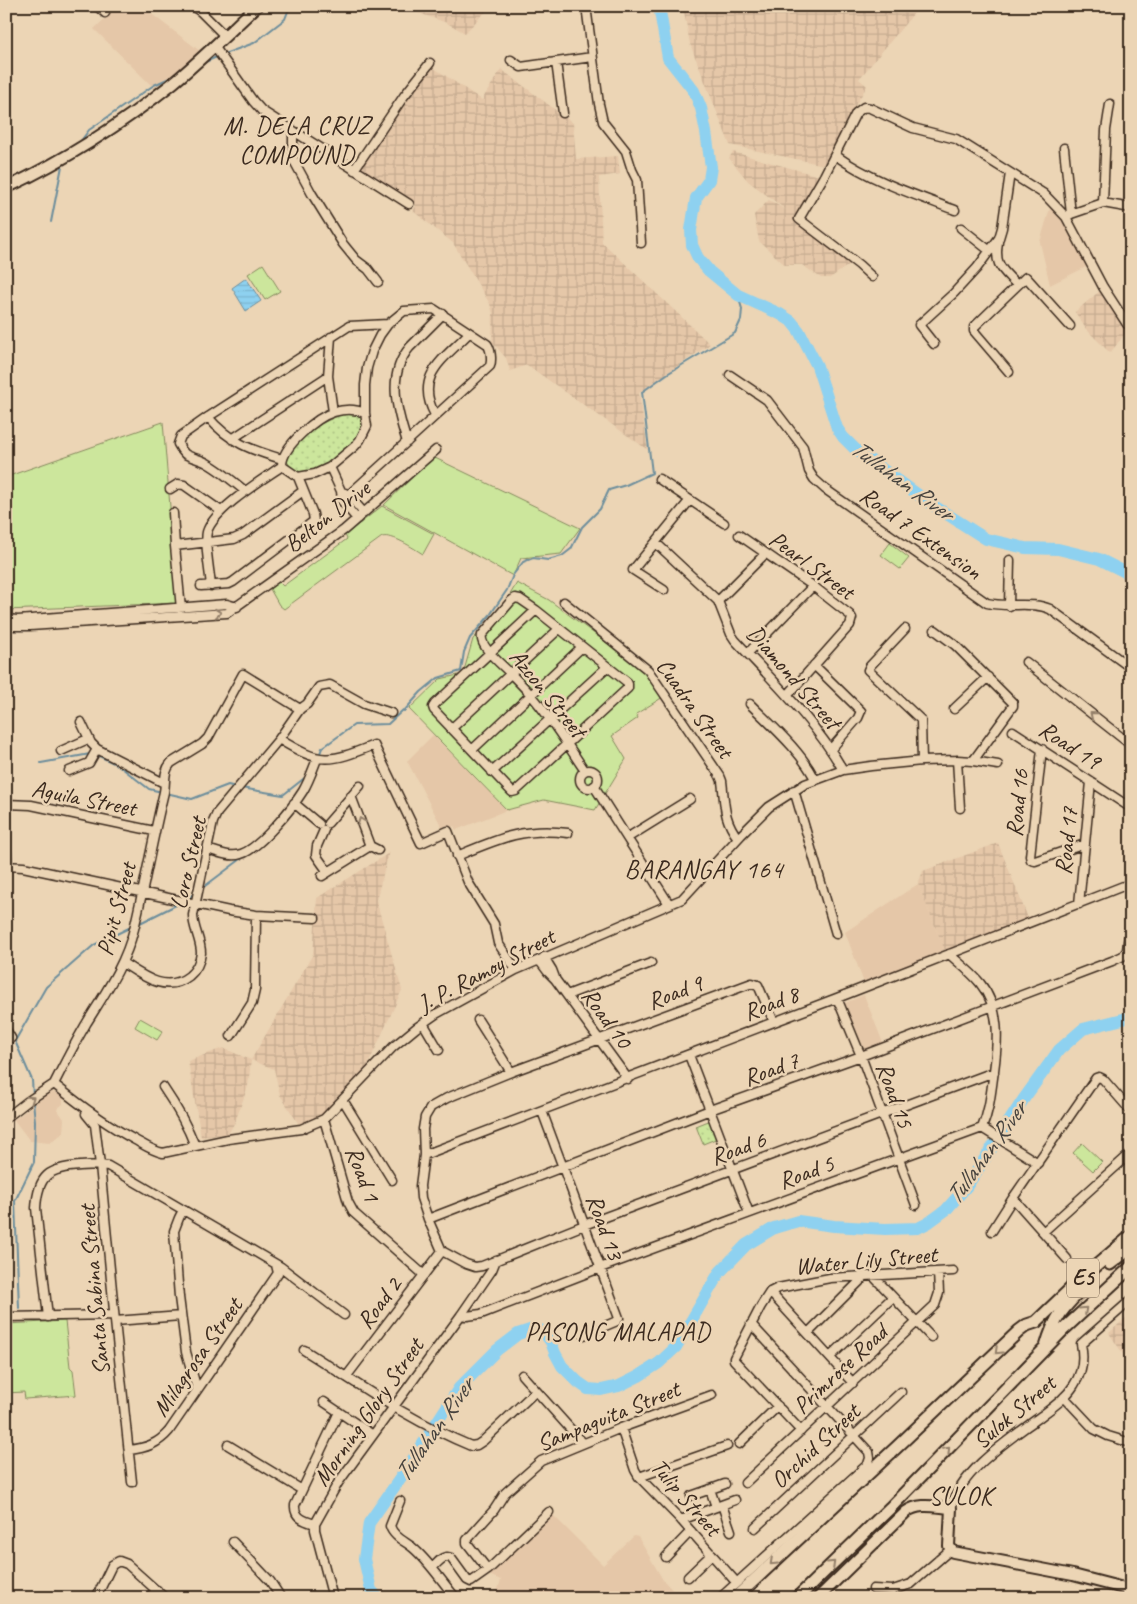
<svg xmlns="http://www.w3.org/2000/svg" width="1137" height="1604" font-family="Caveat,sans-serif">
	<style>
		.built { fill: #e5c7a8 }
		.industrial { fill: url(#industrial-grid) }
		.grass { fill: #cce69c; stroke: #84885d }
		.park { fill: url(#park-dots); stroke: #84885d }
		.water { fill: url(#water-rules); stroke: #6d8e9c }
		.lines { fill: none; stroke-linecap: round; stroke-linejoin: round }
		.stream { stroke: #6d8e9c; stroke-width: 2 }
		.river { stroke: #8ed1f0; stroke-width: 12 }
		.minor-casing { stroke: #3b2a1e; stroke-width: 11 }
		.major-casing { stroke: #3b2a1e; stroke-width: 14 }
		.highway-casing { stroke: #3b2a1e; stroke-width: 15 }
		.minor { stroke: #ecd5b5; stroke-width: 8 }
		.major { stroke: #ecd5b5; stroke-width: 10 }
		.highway { stroke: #ecd5b5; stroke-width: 11 }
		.oneway { stroke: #94806a }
		.labels { text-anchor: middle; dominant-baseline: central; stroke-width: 5; stroke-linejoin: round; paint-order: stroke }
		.shield { fill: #ecd5b5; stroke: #705d4b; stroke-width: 1 }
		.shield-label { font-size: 22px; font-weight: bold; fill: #3b2a1e }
		.street-label { font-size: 24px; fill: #3b2a1e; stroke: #ecd5b5 }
		.neighbourhood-label { font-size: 25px; letter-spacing: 1px; fill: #3b2a1e; stroke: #ecd5b5 }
		.water-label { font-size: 25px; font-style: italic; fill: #47433e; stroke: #ecd5b5 }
		.quarter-label { font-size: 26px; letter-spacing: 1px; fill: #3b2a1e; stroke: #ecd5b5 }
	</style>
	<defs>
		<pattern id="industrial-grid" width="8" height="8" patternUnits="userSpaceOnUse" patternTransform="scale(1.25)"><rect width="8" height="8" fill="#e5c7a8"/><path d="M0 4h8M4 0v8" fill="none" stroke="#c5ab90"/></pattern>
		<pattern id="park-dots" width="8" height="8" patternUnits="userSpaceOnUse" patternTransform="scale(1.25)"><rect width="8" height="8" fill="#cce69c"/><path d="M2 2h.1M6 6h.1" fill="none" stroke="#b0c586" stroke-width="1.8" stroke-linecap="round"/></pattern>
		<pattern id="water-rules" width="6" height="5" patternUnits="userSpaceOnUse" patternTransform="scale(1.25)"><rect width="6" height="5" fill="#8ed1f0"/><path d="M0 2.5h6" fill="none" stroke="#7bb4cd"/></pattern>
	</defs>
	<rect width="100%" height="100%" fill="#ecd5b5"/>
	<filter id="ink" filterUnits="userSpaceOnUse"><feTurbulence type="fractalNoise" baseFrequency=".02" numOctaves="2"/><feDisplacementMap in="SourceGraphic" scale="10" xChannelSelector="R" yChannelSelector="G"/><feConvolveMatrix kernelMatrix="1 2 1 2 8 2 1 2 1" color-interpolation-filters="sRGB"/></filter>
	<g filter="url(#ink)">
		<path class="built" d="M 118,6 L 141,6 L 200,51 L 156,90 L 94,29 Z
			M 1050,208 L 1059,212 L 1088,266 L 1050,285 L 1040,242 Z
			M 433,735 L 507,810 L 456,830 L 454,826 L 444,831 L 407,761 Z
			M 918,884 L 945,951 L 864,983 L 845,932 Z
			M 864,995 L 883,1043 L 865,1051 L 845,1003 Z
			M 50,1092 L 58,1093 L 63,1098 L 63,1104 L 57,1109 L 64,1119 L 63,1133 L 50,1143 L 30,1141 L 14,1120 Z
			M 551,1513 L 603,1565 L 634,1536 L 638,1537 L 663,1580 L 680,1598 L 493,1598 L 496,1595 L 501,1580 L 486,1574 Z"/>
		<path class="industrial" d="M 399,6 L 491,6 L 465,33 L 447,23 Z
			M 683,6 L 920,6 L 859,79 L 867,86 L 855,106 L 824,165 L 730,145 L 690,44 Z
			M 431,66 L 482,100 L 501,69 L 573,123 L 576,159 L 618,156 L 620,174 L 599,177 L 602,242 L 710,344 L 639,393 L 648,450 L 527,365 L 510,371 L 506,358 L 492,342 L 493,314 L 490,304 L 453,243 L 413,211 L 416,206 L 360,169 Z
			M 733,152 L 819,176 L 800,221 L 810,233 L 846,260 L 853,262 L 830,278 L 821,278 L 802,265 L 785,265 L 759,241 L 754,215 L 769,200 L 786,210 L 748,181 L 729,158 Z
			M 1102,289 L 1116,314 L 1128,330 L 1110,353 L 1086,329 L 1075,312 Z
			M 998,843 L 1028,918 L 945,951 L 918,884 L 923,871 Z
			M 389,853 L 376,900 L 402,990 L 367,1067 L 322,1116 L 300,1126 L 280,1095 L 274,1069 L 251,1060 L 248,1086 L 235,1122 L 228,1134 L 201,1137 L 188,1061 L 223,1048 L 251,1060 L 313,954 L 317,898 Z
			M 1131,1313 L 1131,1366 L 1109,1333 Z"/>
		<path class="grass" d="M 263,264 L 280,291 L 265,300 L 248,274 Z
			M 163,422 L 178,603 L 6,610 L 6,477 Z
			M 433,457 L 580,528 L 561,554 L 521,558 L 513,576 L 384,505 Z
			M 382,506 L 434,534 L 423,554 C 413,548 393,534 382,537 L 284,609 L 279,605 L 270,589 L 279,582 L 283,586 L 347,539 L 345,535 Z
			M 890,543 L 909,558 L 900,569 L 881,555 Z
			M 517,583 L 549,600 L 643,670 L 663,697 L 636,714 L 638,718 L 612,736 L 626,759 L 595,810 L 544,800 L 507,810 L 409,709 L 440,679 L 463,674 L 473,639 L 497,616 Z
			M 140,1018 L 163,1031 L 157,1040 L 135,1027 Z
			M 1082,1143 L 1102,1162 L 1093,1171 L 1073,1153 Z
			M 65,1321 L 70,1367 L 73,1370 L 76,1395 L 25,1399 L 24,1392 L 6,1393 L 6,1324 Z"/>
		<path class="park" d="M 343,414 L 355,414 L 362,417 C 370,442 313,482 291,469 L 287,461 C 296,435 320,423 343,414 Z
			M 711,1120 L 718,1138 L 703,1144 L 696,1126 Z"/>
		<path class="water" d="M 246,278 L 261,301 L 246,311 L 232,288 Z"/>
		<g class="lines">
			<path class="stream" d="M 224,54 L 254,43 L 285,19 L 290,6
				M 203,63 L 219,56
				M 80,142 L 89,130 L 154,85 L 174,76
				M 51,222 L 62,166 L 66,162
				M 404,711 L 421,692 L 438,678 L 461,671 L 464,652 L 470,638 L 490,615 L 507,590 L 513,575 L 523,562 L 533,558 L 548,560 L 562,556 L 571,549 L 582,527 L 600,509 L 609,490 L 626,485 L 652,473 L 642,392 L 667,374 L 735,333 L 741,320 L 742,309 L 738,295
				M 97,755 L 118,765 L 149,789 L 162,792
				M 319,756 L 322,748 L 354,725 L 388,724 L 403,710
				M 41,763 L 90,754
				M 241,788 L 283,795 L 307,776
				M 166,793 L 192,799 L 228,785 L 236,787
				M 201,889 L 245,856
				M 186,899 L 195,893
				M 138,924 L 180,903
				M 33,1096 L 32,1080 L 15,1041 L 46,987 L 94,945 L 131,927
				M 19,1308 L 15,1201 L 34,1162 L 35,1121 L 33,1101"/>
			<path class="river" d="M 659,6 L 668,58 L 694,91 L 701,108 L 706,132 L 711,167 L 709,180 L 696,198 L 691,230 L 692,245 L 698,258 L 709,271 L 738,295 L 780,314 L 791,321 L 799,331 L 817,366 L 837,428 L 843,437 L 856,450 L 931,504 L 986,539 L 1025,548 L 1058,549 L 1099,559 L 1127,573 L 1131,577
				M 378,1598 L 371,1590 L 364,1559 L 369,1523 L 406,1470 L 459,1388 L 497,1350 L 518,1334 L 533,1329 L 543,1331 L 551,1342 L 555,1353 L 562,1366 L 578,1382 L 588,1389 L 601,1390 L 619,1386 L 639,1376 L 659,1363 L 676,1347 L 719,1273 L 746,1245 L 774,1228 L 798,1221 L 834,1226 L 885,1229 L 918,1228 L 928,1223 L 946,1210 L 967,1186 L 1023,1100 L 1059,1050 L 1083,1029 L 1131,1017"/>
			<defs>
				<path id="minor" d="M 97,6 L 105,13
					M 192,6 L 201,12 L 225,36
					M 586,6 L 599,104 L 603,122 L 626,151 L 632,170 L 637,180 L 641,243
					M 214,46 L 253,101 L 262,111 L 409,204
					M 511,60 L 521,67 L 592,57
					M 556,62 L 563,113
					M 293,132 L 293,159 L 312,194 L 343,244 L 356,260 L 368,269 L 378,282
					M 1064,148 L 1071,214
					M 835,155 C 870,180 915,195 955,210
					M 354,170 L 404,96 L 430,63
					M 1103,203 L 1106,130 L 1110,104
					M 1066,217 L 1071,214 L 1103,203 L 1131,208
					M 961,228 L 990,251
					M 998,242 C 994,266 1002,269 1017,285
					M 872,277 L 859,265 L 799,219 L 824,176 L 856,113 L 864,107 L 870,108 L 913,128 L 956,139 L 1044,194 L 1066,217 L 1103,287 L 1127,324 L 1131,327
					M 331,337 L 328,376 L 333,412
					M 934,344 L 919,325 L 954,293 L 977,268 L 999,238 L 1002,228 L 1010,173
					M 1009,372 L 974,331 L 974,327 L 1026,277 L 1070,326
					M 730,375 L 767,400 L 803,447 L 809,471 L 814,479 L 825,489 L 987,603 C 1008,608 1032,601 1050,609 L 1131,668
					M 435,415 C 414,376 443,360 469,333
					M 208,417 C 229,442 251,450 282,459
					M 232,439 L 328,376
					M 407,442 C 397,411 386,375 410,347 C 421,336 432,325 443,314
					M 282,466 L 298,477 L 315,474 L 330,467 L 355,446 L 360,440 L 367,426 L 365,413 L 365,385 L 367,368 L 372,351 L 380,335 L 388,324 L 404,311 L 434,309 L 487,344 C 491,349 492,360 490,366 L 342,501
					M 282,466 C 281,447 317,417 334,412 C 344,409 356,409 365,413
					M 330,467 L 341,491 L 342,501 L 357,519
					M 659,479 L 724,523
					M 170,489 L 178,484 L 184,485 L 221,511
					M 245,491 C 233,481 221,471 207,463 C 200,459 192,458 185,454 C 182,451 180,448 178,444 L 181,436 L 208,417 L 349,326 L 388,324
					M 345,493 L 349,496 L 364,513
					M 173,513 L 175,546 L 181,609
					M 739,535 L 813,586 L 850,615 L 852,618 L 850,625 L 787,696
					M 656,543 L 718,601 L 731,634 L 735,640 C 773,681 815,721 843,770
					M 175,546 L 234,539 L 243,535 L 303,491
					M 201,586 L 229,584 L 233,582 L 314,521 L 313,514 L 298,477
					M 211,586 C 210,573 204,542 207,532 C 214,509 262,480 282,466
					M 664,590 L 633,570 L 690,500
					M 718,601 L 765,554
					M 564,602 L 648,670 L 720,776 L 722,781 C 725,804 723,819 738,838
					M 1009,606 L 1010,560
					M 536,610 L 435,704 L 433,707 L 434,710 L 512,792 L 516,791 L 628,688 L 628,684 L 627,682 L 536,610 L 520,599 L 515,598 L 511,601 L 482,635 C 479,646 500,663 508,671 C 516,679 524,687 532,696 C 552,719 568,746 585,771
					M 6,619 L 18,620 L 227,604 L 237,607
					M 6,626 L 30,626 L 227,613 L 344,530 L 436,450
					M 905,629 L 870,666 L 868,670 L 921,720 L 922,761
					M 935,630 L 955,645 L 1013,703 L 1013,706 L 973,761
					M 748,653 L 813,586
					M 1026,662 L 1131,745
					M 814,665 L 861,711 L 858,718 L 831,749
					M 750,704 C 773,727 800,750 815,779
					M 954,709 L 988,677
					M 81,722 L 91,743 L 97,749 L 164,783
					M 451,729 L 559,629
					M 1013,731 L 1131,808
					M 279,739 C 321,765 329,763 374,745 L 421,843 L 448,831 L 468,882 L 494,924 L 498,943 L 516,970
					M 1042,749 L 1030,856 L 1031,860 L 1035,861 L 1085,844
					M 472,750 L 582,647
					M 61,751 L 88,739
					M 957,760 L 960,808
					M580 779a9 9 0 1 1 18 0a9 9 0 1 1-18 0Z
					M 69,771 L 89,763 L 97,749
					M 492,772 L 607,667
					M 594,786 L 669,904
					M 794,790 L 836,934
					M 351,796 L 370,846 L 378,850
					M 294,803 L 319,824
					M 6,804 L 31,805 L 154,831
					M 328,823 L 360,786
					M 324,830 L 317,846 L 316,855 L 328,872
					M 627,838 L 690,799
					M 6,844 L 8,866
					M 207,849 C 218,852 230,858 241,854 C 259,849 293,807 303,791 C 309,781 313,769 317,759
					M 457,856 C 498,839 523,827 568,833
					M 6,866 L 23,867 L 229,911 L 256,915 L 315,918
					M 322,876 L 370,846
					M 1079,904 L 1091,782
					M 544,957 L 552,970 L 555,978
					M 539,960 L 548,972 L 555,979 L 628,1079
					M 123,963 C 143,976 166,994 189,976 C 196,970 200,963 201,953 C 201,940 193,928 193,915 L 213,822 L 217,813 L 279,739 L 300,709 L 307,704 L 319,687 L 330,685 L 364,704 L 391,713
					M 567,995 L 651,963
					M 837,998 L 861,1056 L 916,1205
					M 478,1020 L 511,1072
					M 774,1022 L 758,985 L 752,983 L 511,1072 L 447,1098 L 431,1107 L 425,1117 L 423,1129 L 424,1155 L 420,1186 L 421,1198 L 428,1219 L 442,1251 L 466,1264 L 475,1267 L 482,1266 L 584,1225 L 994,1072
					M 423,1023 L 439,1050
					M 6,1030 L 11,1038
					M 231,1036 L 252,1003 L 255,990 L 256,915
					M 689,1055 L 749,1213
					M 54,1084 C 80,1105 105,1124 135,1140 C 144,1145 153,1151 163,1153 L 228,1139 L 301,1129 L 324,1119 L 393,1047 L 416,1028 L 436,1014 L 516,970 L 682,899 L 741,835 L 769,807 L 805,784 L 843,770 L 871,766 L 922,761 L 957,760 L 973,761 L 998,765
					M 54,1084 C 64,1064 75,1043 86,1024 C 105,993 125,965 134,929 C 145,883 153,837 164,792 C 166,781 163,772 171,763 L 202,744 L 208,738 L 243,674 L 300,709
					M 163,1087 C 176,1106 187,1125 195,1146
					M 343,1100 L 392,1180
					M 542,1111 L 619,1318 L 617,1321 L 584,1335
					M 86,1114 L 95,1125 L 100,1165 L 115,1321 L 132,1482
					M 6,1118 L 28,1101 L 54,1084
					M 324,1119 L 348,1202 L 354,1213 L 424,1275
					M 982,1128 L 1038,1163
					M 424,1155 L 837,998 L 1131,883
					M 1013,1198 L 1067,1259
					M 183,1210 L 179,1218 L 174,1231 L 179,1297 L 186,1352 L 197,1389
					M 428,1219 L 710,1110 L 861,1056 L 1112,961 L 1123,956 L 1127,950 L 1131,919
					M 992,1231 L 1013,1198 L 1096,1078 L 1099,1077 L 1103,1079 L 1131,1111
					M 1043,1232 L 1131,1153
					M 873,1276 L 931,1337
					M 770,1292 L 853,1383
					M 461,1315 L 467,1316 L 481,1314 L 600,1268 L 982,1128 C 990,1109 991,1091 994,1071 C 998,1041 1001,1009 980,983 C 971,972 959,963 949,954
					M 6,1317 L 114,1315
					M 48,1317 L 36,1208 C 38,1175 49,1168 80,1166 C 90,1166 98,1164 108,1166 L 281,1267 L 344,1315
					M 115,1321 L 181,1316
					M 808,1333 L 865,1276
					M 304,1350 C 360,1385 410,1421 471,1446 L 477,1445 L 483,1441 L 536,1391
					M 830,1357 L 893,1297
					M 522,1375 L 583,1443
					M 346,1377 L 442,1251
					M 1064,1397 L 1094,1429 L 1108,1436 L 1131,1443
					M 324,1402 L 373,1435
					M 621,1428 L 635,1470 L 639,1477 L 681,1520 L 736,1582
					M 801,1431 L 734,1360 L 734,1358 L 761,1306 L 770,1292 L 778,1288 L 830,1278 L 953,1271
					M 739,1444 L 778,1406
					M 228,1445 L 302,1490
					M 129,1450 C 146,1448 158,1444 169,1431 L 278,1273 L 276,1265
					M 639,1477 L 727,1446
					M 745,1483 L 935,1305 L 939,1293 L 938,1272
					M 710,1489 L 716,1507
					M 691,1496 L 725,1484
					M 400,1501 L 390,1526 C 393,1536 404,1541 412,1547 C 430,1562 441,1581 456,1598
					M 722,1505 L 731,1531
					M 951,1508 C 962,1469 1009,1440 1041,1416 C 1053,1407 1066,1398 1074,1385 C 1082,1373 1084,1358 1081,1344 L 1131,1300
					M 681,1520 L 735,1500
					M 315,1524 C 305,1521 294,1518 295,1505 L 339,1412
					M 755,1528 L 901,1392
					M 233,1542 L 270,1581 L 281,1598
					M 666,1557 L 691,1531
					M 432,1568 C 438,1563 443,1554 451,1558 L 467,1580 L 471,1582 L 488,1570 L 549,1512
					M 488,1570 L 467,1543 L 467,1540 L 494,1510 L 505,1493 L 541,1461 L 621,1428 L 712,1395
					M 688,1577 L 712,1554
					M 873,1589 L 893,1590 L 911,1584 L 950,1550
					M 96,1598 L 112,1565 L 119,1561 L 127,1564 L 165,1598
					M 148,1598 L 157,1590
					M 333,1598 L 315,1530 L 315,1524 L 338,1483 L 461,1315 L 492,1270 L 496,1260
					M 720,1598 L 868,1464 L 870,1458 L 869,1452 L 751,1324"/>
				<path id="major" d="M 6,188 C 65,160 122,124 173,83 C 202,59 229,32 257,6
					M 818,1598 L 906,1512 C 919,1502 936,1507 951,1508 L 949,1546 L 953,1552 L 1073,1575 L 1131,1590"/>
				<path id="highway" d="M 1110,1264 L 1131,1248
					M 1046,1347 C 1055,1315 1064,1307 1087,1284
					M 735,1598 L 898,1446 L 1019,1331 L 1027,1325 L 1036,1322 L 1081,1279 L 1131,1236
					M 797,1598 L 890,1508 L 1064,1329 L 1131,1267"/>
			</defs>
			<use href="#minor" class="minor-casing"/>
			<use href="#major" class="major-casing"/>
			<use href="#highway" class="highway-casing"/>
			<use href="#minor" class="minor"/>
			<use href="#major" class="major"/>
			<use href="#highway" class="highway"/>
		</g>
		<defs><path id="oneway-chevron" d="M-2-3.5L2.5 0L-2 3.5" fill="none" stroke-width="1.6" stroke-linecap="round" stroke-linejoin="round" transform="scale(1.25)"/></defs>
		<g class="oneway">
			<use href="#oneway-chevron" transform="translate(218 613) rotate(-4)"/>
			<use href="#oneway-chevron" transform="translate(1093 715) rotate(-141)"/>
			<use href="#oneway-chevron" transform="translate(361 821) rotate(-111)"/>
			<use href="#oneway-chevron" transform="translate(31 1099) rotate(-35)"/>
			<use href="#oneway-chevron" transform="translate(1084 1310) rotate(-43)"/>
			<use href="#oneway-chevron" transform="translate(998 1351) rotate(136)"/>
			<use href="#oneway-chevron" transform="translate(947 1450) rotate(-46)"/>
			<use href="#oneway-chevron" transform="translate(773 1562) rotate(137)"/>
			<use href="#oneway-chevron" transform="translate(832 1564) rotate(-44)"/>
		</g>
	</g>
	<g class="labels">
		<rect class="shield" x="1067" y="1258.5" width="32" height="39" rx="4"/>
		<g class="shield-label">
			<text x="1083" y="1278">E5</text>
		</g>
		<g class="street-label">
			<text transform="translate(327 516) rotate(-38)">Belton Drive</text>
			<text transform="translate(921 533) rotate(35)">Road 7 Extension</text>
			<text transform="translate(812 565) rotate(36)">Pearl Street</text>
			<text transform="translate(794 677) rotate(49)">Diamond Street</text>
			<text transform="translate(548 693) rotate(51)">Azcon Street</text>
			<text transform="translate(695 708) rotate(55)">Cuadra Street</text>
			<text transform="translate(1070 745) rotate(33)">Road 19</text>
			<text transform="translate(84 798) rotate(11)">Aguila Street</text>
			<text transform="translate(1017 803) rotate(-84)">Road 16</text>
			<text transform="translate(1066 841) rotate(-84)">Road 17</text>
			<text transform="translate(188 863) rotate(-77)">Loro Street</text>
			<text transform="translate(116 909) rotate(-75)">Pipit Street</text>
			<text transform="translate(486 970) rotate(-28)">J. P. Ramoy Street</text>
			<text transform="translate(675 992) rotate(-21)">Road 9</text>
			<text transform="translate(771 1003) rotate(-21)">Road 8</text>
			<text transform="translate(607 1018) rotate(54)">Road 10</text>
			<text transform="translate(771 1069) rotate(-20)">Road 7</text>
			<text transform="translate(895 1095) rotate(70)">Road 15</text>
			<text transform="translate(738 1148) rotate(-20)">Road 6</text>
			<text transform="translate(806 1172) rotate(-20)">Road 5</text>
			<text transform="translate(363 1174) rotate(69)">Road 1</text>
			<text transform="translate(605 1227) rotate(70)">Road 13</text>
			<text transform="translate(866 1260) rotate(-5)">Water Lily Street</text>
			<text transform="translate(94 1290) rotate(-95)">Santa Sabina Street</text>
			<text transform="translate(379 1303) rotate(-53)">Road 2</text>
			<text transform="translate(197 1357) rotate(-55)">Milagrosa Street</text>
			<text transform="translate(840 1369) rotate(-43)">Primrose Road</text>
			<text transform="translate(368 1412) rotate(-55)">Morning Glory Street</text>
			<text transform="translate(1014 1412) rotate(-40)">Sulok Street</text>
			<text transform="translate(608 1416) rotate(-22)">Sampaguita Street</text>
			<text transform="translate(815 1446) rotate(-43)">Orchid Street</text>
			<text transform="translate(686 1497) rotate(49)">Tulip Street</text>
		</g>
		<g class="neighbourhood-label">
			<text x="297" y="126">M. DELA CRUZ<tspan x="297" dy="29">COMPOUND</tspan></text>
			<text x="618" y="1332">PASONG MALAPAD</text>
			<text x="961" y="1496">SULOK</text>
		</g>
		<g class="water-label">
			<text transform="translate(902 480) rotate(36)">Tullahan River</text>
			<text transform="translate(986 1153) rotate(-54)">Tullahan River</text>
			<text transform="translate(434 1430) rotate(-55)">Tullahan River</text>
		</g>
		<g class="quarter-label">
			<text x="704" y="869">BARANGAY 164</text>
		</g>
	</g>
	<rect width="1137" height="1604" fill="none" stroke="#ecd5b5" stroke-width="25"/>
	<rect x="12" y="12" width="1112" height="1579" fill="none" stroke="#3b2a1e" stroke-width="2" filter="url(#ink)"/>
</svg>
